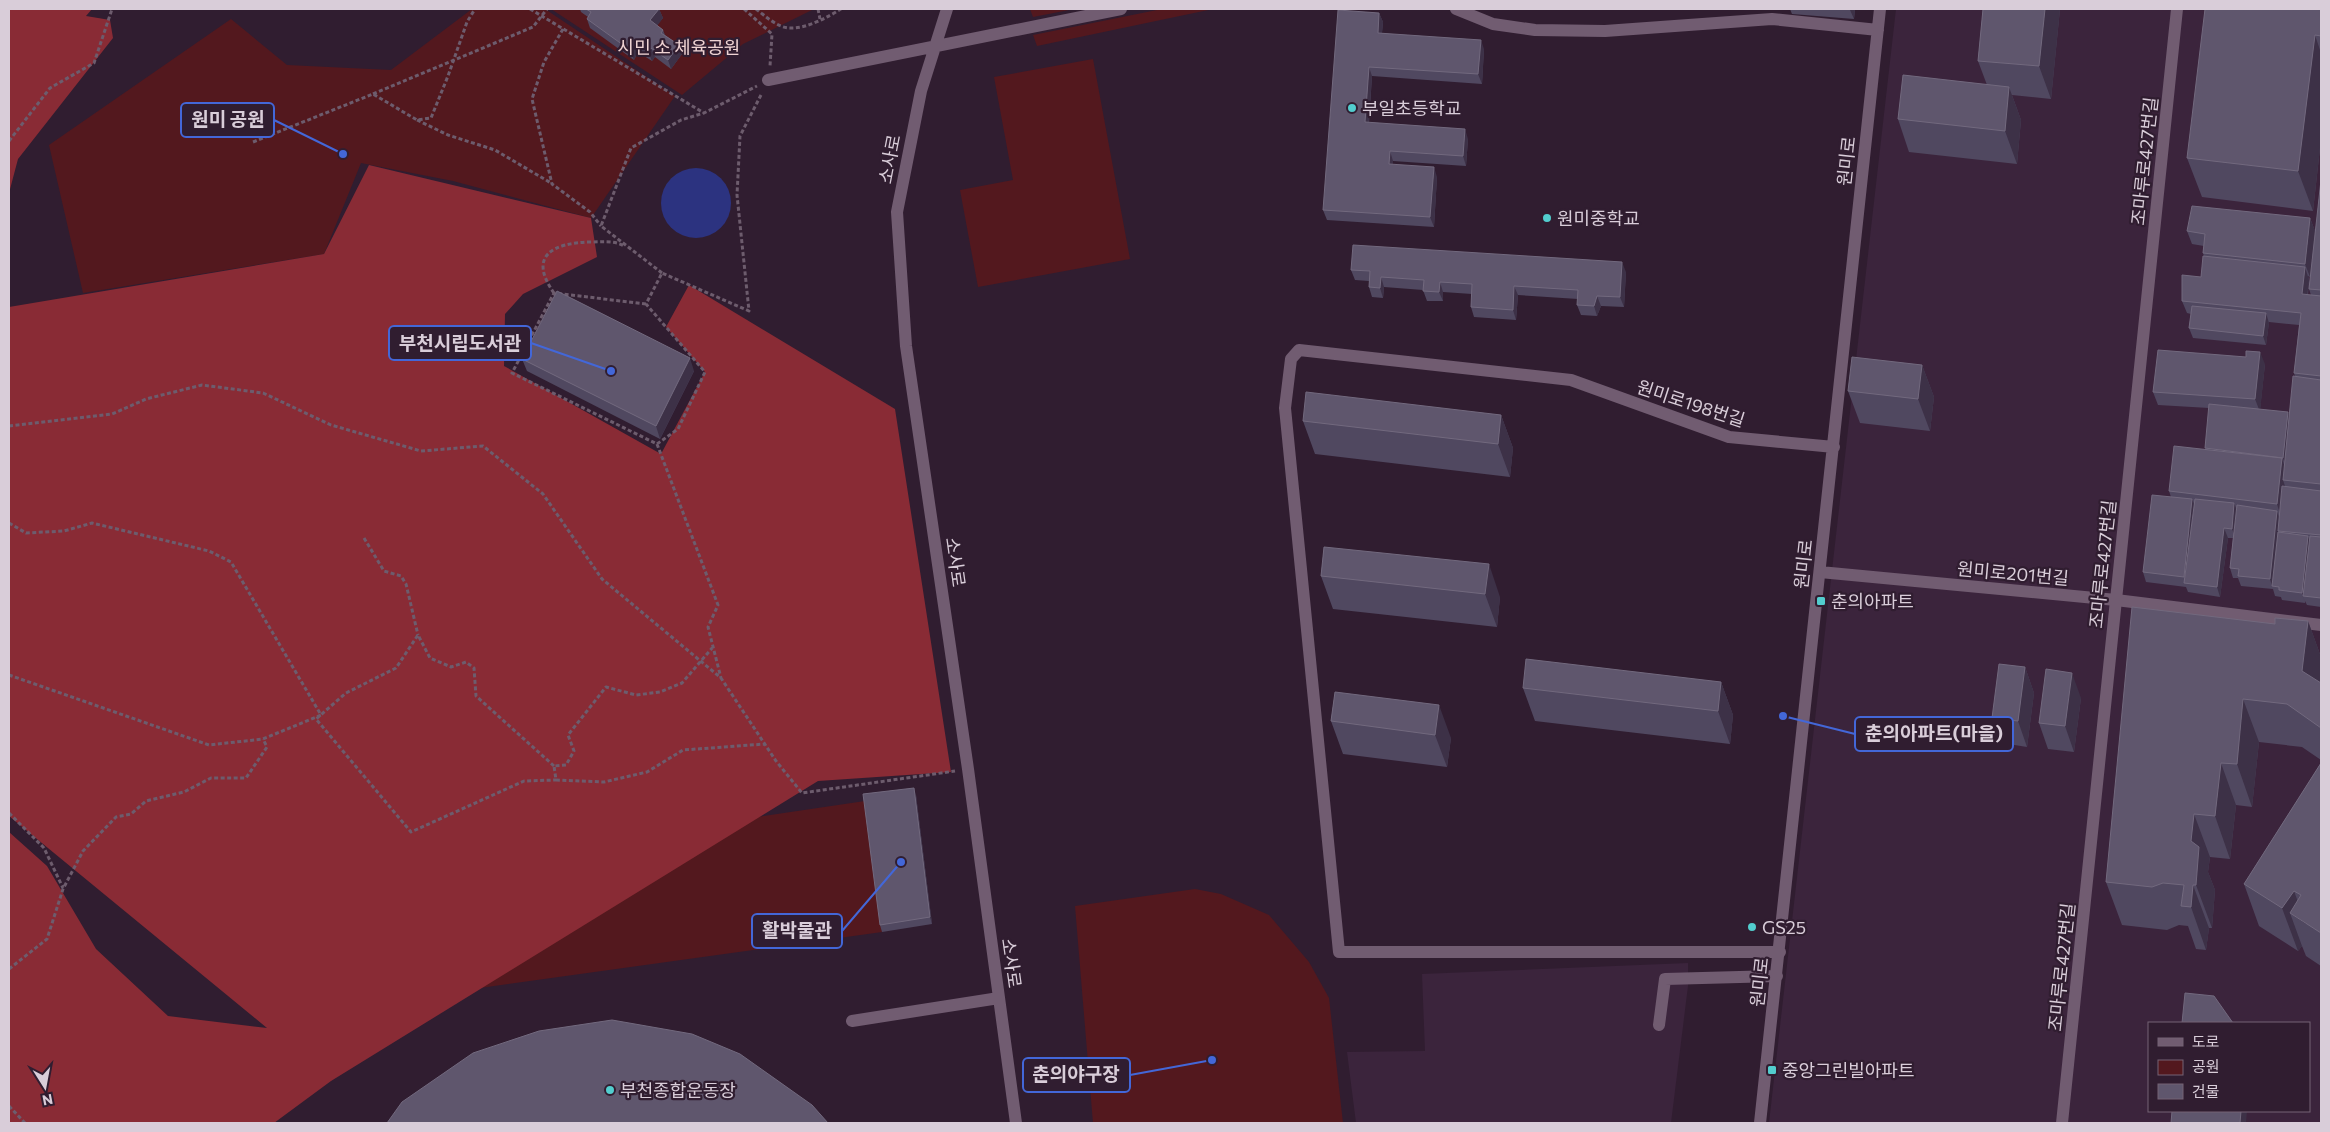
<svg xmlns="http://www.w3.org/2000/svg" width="2330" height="1132" font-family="Commissioner,'Noto Sans KR',sans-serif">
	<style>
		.built { fill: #3b243c; fill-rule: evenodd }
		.green { fill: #53181e }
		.forest { fill: #892b35 }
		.water { fill: #2c3380 }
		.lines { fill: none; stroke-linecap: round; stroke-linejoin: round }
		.path { stroke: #6d5c6d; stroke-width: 3; stroke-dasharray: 4 2.5; stroke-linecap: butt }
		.minor { stroke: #715c71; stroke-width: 12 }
		.wall { fill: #504860 }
		.shaded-wall { fill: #3d3147 }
		.building { fill: #5f566d; stroke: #72697e }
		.poi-dot { fill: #52cdce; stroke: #301d30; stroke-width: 2 }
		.labels { text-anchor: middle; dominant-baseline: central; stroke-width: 4.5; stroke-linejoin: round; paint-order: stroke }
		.park-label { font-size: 18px; fill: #efd3d3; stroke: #301d30 }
		.poi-label { font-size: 18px; fill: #d9cdd9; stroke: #301d30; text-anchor: start }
		.street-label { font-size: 18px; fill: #d9cdd9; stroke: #301d30 }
		.leader { fill: none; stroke: #4367d8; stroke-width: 2 }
		.callout-dot { fill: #4367d8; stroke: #301d30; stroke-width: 2 }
		.callout { fill: #301d30; stroke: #4367d8; stroke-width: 2 }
		.callout-label { font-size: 19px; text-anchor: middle; font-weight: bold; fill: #d9cdd9 }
	</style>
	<rect width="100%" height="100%" fill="#301d30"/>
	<path class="built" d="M 1896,9 L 2321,9 L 2321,1123 L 1769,1123 ZM 2149,1023 L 2309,1023 L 2309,1111 L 2149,1111 Z
		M 1688,963 L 1688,986 L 1671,1123 L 1356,1123 L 1347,1052 L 1425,1051 L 1422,974 Z"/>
	<path class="green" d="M 472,9 L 545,9 L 675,96 L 591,218 L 453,181 L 361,163 L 324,254 L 83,293 L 49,145 L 231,19 L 287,65 L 391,70 Z
		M 551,9 L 814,9 L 743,44 L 682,95 Z
		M 1030,9 L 1074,9 L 1033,17 Z
		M 1162,9 L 1213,9 L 1037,46 L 1033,35 Z
		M 1093,59 L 1130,259 L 978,287 L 960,190 L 1013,180 L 994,77 Z
		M 865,801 L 882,932 L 480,988 L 460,861 Z
		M 1195,889 L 1221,894 L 1269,915 L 1309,962 L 1329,998 L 1343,1123 L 1093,1123 L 1075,906 Z"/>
	<path class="forest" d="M 9,9 L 92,9 L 86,16 L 110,20 L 113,38 L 18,159 L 9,193 Z
		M 369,165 L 591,218 L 597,257 L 523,294 L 505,314 L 504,366 L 661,454 L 705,372 L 666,327 L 689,285 L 895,409 L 951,772 L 818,781 L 331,1081 L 274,1123 L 9,1123 L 9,832 L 47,866 L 96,949 L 168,1016 L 267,1028 L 9,816 L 9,307 L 324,254 Z"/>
	<path class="water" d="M661 203a35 35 0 1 1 70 0a35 35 0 1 1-70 0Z"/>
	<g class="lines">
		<path class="path" d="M 530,9 L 704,113 L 757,86
			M 744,9 L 772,34 L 770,66
			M 756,9 C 765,16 778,28 790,28 C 806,29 828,17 841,9
			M 818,9 L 820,19
			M 563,29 L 544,62 L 532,99 L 552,184 L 590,212 L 601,226
			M 373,94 L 533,27 L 547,9
			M 417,120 L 448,135 L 495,150 L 551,183
			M 9,141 L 50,88 L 94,63 L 112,9
			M 253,142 L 373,94 L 417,120 L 431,118 L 448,76 L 467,22 L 475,9
			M 662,273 L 601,226 L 631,148 L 681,120 L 704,113
			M 554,293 C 527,255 554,243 590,242 C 602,242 614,240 624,246
			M 646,304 L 554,293 L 512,373 L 657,444 L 678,429 L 705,372 L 646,304 L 662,273 L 749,311 L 737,195 L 740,136 L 762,93
			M 9,426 L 112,414 L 146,399 L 202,385 L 263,393 L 331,425 L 421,451 L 483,446 L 543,494 L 602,579 L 721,678 L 776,761 L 802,793 L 955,771
			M 657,444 L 718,605 L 708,627 L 721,678
			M 9,523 L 26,533 L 64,531 L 92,523 L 209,551 L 231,562 L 321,715 L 263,739 L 209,745 L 9,675
			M 364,538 L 384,571 L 401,576 L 406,584 L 418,635
			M 713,647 L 682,683 L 660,692 L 636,695 L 606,687 L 568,735 L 574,751 L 566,765 L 554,766 L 556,780 L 604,782 L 647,772 L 683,750 L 765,744
			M 554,766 L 476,696 L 474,668 L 466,662 L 451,667 L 430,658 L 418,635 L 396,668 L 346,693 L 316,719 L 411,832 L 524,781 L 556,780
			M 9,813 L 44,848 L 63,888
			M 9,969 L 47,939 L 63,889 L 83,851 L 116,817 L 131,814 L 146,801 L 184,792 L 211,778 L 246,778 L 267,747 L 263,739
			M 9,1106 L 25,1123"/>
		<path class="minor" d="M 947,9 L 921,91 L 897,212 L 906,346 L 968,769 L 1016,1123
			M 1456,9 L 1493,24 L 1535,30 L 1605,31 L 1772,19 L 1878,30
			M 768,80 L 1121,9
			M 1820,572 L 2116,600 L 2321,625
			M 1780,952 L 1339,952 L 1285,408 L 1291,359 L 1299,350 L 1571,380 L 1729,437 L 1834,447
			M 852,1021 L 999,998
			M 1659,1025 L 1665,979 L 1777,976
			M 1760,1123 L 1880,9
			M 2062,1123 L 2177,9"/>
	</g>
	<path class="wall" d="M 580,9 L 659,9 L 663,18 L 657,25 L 663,30 L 665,35 L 679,45 L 682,54 L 671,69 L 655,57 L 652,61 L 638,52 L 634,60 L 590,28 L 587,19 L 588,17 L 581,12 Z
		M 1790,9 L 1855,9 L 1854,19 L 1792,14 Z
		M 1983,9 L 2060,9 L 2051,99 L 2012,95 L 2021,120 L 2017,164 L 1909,152 L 1898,119 L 1987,85 L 1978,61 Z
		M 2321,9 L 2321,139 L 2313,211 L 2202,197 L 2187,158 Z
		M 1379,13 L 1383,22 L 1382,33 L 1484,49 L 1482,84 L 1372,76 L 1369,123 L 1468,139 L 1466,166 L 1393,161 L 1393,165 L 1437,177 L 1434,227 L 1327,220 L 1323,210 Z
		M 2321,180 L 2321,607 L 2307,605 L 2305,601 L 2305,603 L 2282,600 L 2281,597 L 2275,596 L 2273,589 L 2241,586 L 2238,578 L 2233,578 L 2230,568 L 2233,538 L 2228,538 L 2220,597 L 2188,592 L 2186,587 L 2146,582 L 2143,572 L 2171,497 L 2169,491 L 2206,450 L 2205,448 L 2209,408 L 2158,405 L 2153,392 L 2265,364 L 2260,409 L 2289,415 L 2295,376 L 2294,373 L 2299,325 L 2269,322 L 2266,345 L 2193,338 L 2189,328 L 2191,314 L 2187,313 L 2182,301 L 2201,277 L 2204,256 L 2203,253 L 2204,246 L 2192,244 L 2187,231 L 2310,218 L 2315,231 L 2310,277 L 2308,276 L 2309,280 L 2308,295 L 2311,295 L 2309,289 Z
		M 1351,270 L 1626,272 L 1624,307 L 1601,306 L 1597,316 L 1581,315 L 1577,305 L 1578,299 L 1518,295 L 1516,320 L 1474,317 L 1471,307 L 1472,294 L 1443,292 L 1443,301 L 1427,301 L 1423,290 L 1384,287 L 1383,298 L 1372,297 L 1369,287 L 1369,281 L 1355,280 Z
		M 522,359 L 694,371 L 660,439 L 527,371 Z
		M 1922,365 L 1934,397 L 1930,431 L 1860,423 L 1848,391 Z
		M 1501,415 L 1513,448 L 1510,477 L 1315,454 L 1303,421 Z
		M 1324,547 L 1500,597 L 1497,627 L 1333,609 L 1321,576 Z
		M 2308,621 L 2321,657 L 2321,760 L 2302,747 L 2259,742 L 2252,807 L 2236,805 L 2230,859 L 2210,857 L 2208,872 L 2215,890 L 2212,928 L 2209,928 L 2206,950 L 2196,949 L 2188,926 L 2179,925 L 2167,930 L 2122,925 L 2106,882 L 2275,624 Z
		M 2025,667 L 2034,693 L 2027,747 L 2002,743 L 1992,718 Z
		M 1721,682 L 1733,715 L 1730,744 L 1535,721 L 1523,688 Z
		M 1335,692 L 1451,738 L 1447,767 L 1343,754 L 1331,721 Z
		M 2081,698 L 2074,752 L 2048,749 L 2039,723 Z
		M 2321,763 L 2321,966 L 2306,956 L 2302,946 L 2298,951 L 2259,926 L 2244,884 Z
		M 916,795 L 932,924 L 882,932 L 880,925 Z"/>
	<path class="shaded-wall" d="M 659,9 L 663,18 L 654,30 L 650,20 Z
		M 1850,9 L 1855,9 L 1854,19 L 1850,10 Z
		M 2045,9 L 2060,9 L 2051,99 L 2039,66 Z
		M 1379,13 L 1383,22 L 1381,42 L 1378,33 Z
		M 2315,35 L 2321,53 L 2321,139 L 2313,211 L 2298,171 Z
		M 1481,40 L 1484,49 L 1482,84 L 1478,74 Z
		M 635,43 L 638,52 L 634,60 L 630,50 Z
		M 679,45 L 682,54 L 671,69 L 668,60 Z
		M 651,48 L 655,57 L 652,61 L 648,52 Z
		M 1369,67 L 1372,76 L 1368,132 L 1365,122 Z
		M 2009,87 L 2021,120 L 2017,164 L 2005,131 Z
		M 1465,129 L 1468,139 L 1466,166 L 1463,156 Z
		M 1390,151 L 1393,161 L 1393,174 L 1389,164 Z
		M 1434,167 L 1437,177 L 1434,227 L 1430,217 Z
		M 2310,218 L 2315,231 L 2310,277 L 2305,264 Z
		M 1622,262 L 1626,272 L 1624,307 L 1620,297 Z
		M 2305,267 L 2309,280 L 2306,307 L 2302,294 Z
		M 1381,277 L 1384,287 L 1383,298 L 1380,288 Z
		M 1440,282 L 1443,292 L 1443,301 L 1439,292 Z
		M 1514,286 L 1518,295 L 1516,320 L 1513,310 Z
		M 1597,296 L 1601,306 L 1597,316 L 1594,306 Z
		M 2266,313 L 2269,323 L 2266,345 L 2263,336 Z
		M 2260,352 L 2265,364 L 2260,412 L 2255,399 Z
		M 690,358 L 694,371 L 660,439 L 656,426 Z
		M 1922,365 L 1934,397 L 1930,431 L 1918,399 Z
		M 2288,412 L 2292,421 L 2286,468 L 2283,458 Z
		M 1501,415 L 1513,448 L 1510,477 L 1498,444 Z
		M 2282,458 L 2286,471 L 2283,480 L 2285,486 L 2281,517 L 2277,504 Z
		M 2192,499 L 2196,509 L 2186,583 L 2184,577 Z
		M 2234,503 L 2238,513 L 2236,539 L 2232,529 Z
		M 2277,511 L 2280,520 L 2278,531 L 2279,534 L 2272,586 L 2270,579 Z
		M 2224,528 L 2228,538 L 2220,597 L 2217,587 Z
		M 2308,536 L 2311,545 L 2303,596 L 2305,603 L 2302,593 Z
		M 1489,564 L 1500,597 L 1497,627 L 1485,594 Z
		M 2308,621 L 2321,657 L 2321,685 L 2302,671 Z
		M 2025,667 L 2034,693 L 2027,747 L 2018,721 Z
		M 2072,673 L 2081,698 L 2074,752 L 2065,726 Z
		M 1721,682 L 1733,715 L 1730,744 L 1718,711 Z
		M 2243,699 L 2259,742 L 2252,807 L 2237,764 Z
		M 1439,705 L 1451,738 L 1447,767 L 1435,735 Z
		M 2221,763 L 2236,805 L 2230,859 L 2215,816 Z
		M 914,788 L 916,795 L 932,924 L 930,917 Z
		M 2194,814 L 2210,857 L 2208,872 L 2215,890 L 2212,928 L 2196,885 L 2191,841 Z
		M 2193,885 L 2209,928 L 2206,950 L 2191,907 Z
		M 2294,891 L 2306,924 L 2290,913 L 2302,946 L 2298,951 L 2282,908 Z
		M 2241,1111 L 2247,1111 L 2246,1123 L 2240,1123 Z"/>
	<path class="building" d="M 586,9 L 659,9 L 650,20 L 663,30 L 661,33 L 679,45 L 668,60 L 651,48 L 648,52 L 635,43 L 630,50 L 587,19 L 591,12 Z
		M 1983,9 L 2045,9 L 2039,66 L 1978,61 Z
		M 2205,9 L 2321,9 L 2321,36 L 2315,35 L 2298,171 L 2187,158 Z
		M 1338,10 L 1379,13 L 1378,33 L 1481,40 L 1478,74 L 1369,67 L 1365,122 L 1465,129 L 1463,156 L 1390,151 L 1389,164 L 1434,167 L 1430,217 L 1323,210 Z
		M 1903,75 L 2009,87 L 2005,131 L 1898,119 Z
		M 2321,180 L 2321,290 L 2309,289 Z
		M 2192,206 L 2310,218 L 2305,264 L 2203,253 L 2205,234 L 2187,231 Z
		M 1353,245 L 1622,262 L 1620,297 L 1597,296 L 1594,306 L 1577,305 L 1578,290 L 1514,286 L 1513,310 L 1471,307 L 1472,284 L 1440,282 L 1439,292 L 1423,291 L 1424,280 L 1381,277 L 1380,288 L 1369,287 L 1370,271 L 1351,270 Z
		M 2203,256 L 2305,267 L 2302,294 L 2321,296 L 2321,376 L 2294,373 L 2301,313 L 2182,301 L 2182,275 L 2201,277 Z
		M 557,291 L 690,358 L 656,426 L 522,359 Z
		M 2192,306 L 2266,313 L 2263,336 L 2189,328 Z
		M 2158,350 L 2246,357 L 2246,351 L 2260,352 L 2255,399 L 2153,392 Z
		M 1852,357 L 1922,365 L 1918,399 L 1848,391 Z
		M 2293,376 L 2321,380 L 2321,484 L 2283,480 Z
		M 1306,392 L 1501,415 L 1498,444 L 1303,421 Z
		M 2209,404 L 2288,412 L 2283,458 L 2205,448 Z
		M 2174,446 L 2282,458 L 2277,504 L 2169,491 Z
		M 2282,486 L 2321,491 L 2321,535 L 2278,531 Z
		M 2152,495 L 2192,499 L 2184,577 L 2143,572 Z
		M 2195,499 L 2234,503 L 2232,529 L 2224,528 L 2217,587 L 2184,583 Z
		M 2237,505 L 2277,511 L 2270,579 L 2238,576 L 2239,569 L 2230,568 Z
		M 2278,532 L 2308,536 L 2302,593 L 2279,590 L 2279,587 L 2272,586 Z
		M 2310,536 L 2321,537 L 2321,598 L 2303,596 Z
		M 1324,547 L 1489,564 L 1485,594 L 1321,576 Z
		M 2132,607 L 2275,624 L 2275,618 L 2308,621 L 2302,671 L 2321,683 L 2321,728 L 2287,704 L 2243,699 L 2237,764 L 2221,763 L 2215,816 L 2194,814 L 2191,841 L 2199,847 L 2196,885 L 2193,885 L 2191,907 L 2181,906 L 2184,885 L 2163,883 L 2152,887 L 2106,882 Z
		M 1526,659 L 1721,682 L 1718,711 L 1523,688 Z
		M 1999,664 L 2025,667 L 2018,721 L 1992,718 Z
		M 2046,669 L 2072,673 L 2065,726 L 2039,723 Z
		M 1335,692 L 1439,705 L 1435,735 L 1331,721 Z
		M 2321,763 L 2321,933 L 2290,913 L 2301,895 L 2294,891 L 2282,908 L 2244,884 Z
		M 914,788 L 930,917 L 880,925 L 863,794 Z
		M 2185,993 L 2214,996 L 2233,1023 L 2182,1023 Z
		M 612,1020 L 692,1034 L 740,1054 L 812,1105 L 828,1123 L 387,1123 L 402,1102 L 473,1053 L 539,1031 Z
		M 2172,1111 L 2241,1111 L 2240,1123 L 2171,1123 Z"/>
	<g class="poi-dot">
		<circle cx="1352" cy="108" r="5"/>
		<circle cx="1547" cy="218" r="5"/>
		<rect x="1816" y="596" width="10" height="10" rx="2.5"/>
		<circle cx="1752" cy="927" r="5"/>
		<rect x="1767" y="1065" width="10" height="10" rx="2.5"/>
		<circle cx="610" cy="1090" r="5"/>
	</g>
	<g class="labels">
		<g class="park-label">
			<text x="679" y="47">시민 소 체육공원</text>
		</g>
		<g class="poi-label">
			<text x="1362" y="108">부일초등학교</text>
			<text x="1557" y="218">원미중학교</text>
			<text x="1831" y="601">춘의아파트</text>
			<text x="1762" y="927">GS25</text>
			<text x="1782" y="1070">중앙그린빌아파트</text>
			<text x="620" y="1090">부천종합운동장</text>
		</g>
		<g class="street-label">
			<text transform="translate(889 159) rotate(-79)">소사로</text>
			<text transform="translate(1846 161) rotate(-84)">원미로</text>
			<text transform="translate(2144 161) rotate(-84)">조마루로427번길</text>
			<text transform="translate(1691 403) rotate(18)">원미로198번길</text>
			<text transform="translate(956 562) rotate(82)">소사로</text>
			<text transform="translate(1803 564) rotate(-84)">원미로</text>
			<text transform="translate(2102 564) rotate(-84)">조마루로427번길</text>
			<text transform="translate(2013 573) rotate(5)">원미로201번길</text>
			<text transform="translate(1012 963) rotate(82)">소사로</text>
			<text transform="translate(2061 967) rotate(-84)">조마루로427번길</text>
			<text transform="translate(1759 982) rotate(-84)">원미로</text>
		</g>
	</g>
	<path class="leader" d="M343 154L274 120M611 371L531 343M1783 716L1855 734M901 862L842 931M1212 1060L1130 1075"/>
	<g class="callout-dot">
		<circle cx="343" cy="154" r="5"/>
		<circle cx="611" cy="371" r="5"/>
		<circle cx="1783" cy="716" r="5"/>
		<circle cx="901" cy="862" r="5"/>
		<circle cx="1212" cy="1060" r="5"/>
	</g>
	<g class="callout">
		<rect x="181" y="103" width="93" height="34" rx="5"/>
		<rect x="389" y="326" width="142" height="34" rx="5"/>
		<rect x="1855" y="717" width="158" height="34" rx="5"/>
		<rect x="752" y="914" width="90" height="34" rx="5"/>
		<rect x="1023" y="1058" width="107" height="34" rx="5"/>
	</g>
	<g class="callout-label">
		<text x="228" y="126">원미 공원</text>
		<text x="460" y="350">부천시립도서관</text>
		<text x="1934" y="740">춘의아파트(마을)</text>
		<text x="797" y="937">활박물관</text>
		<text x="1076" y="1081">춘의야구장</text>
	</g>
	<rect width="2330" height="1132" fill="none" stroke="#d9cdd9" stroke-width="20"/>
	<rect x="2148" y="1022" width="162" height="90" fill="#301d30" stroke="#746374"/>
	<rect x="2158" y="1038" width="25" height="8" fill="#715c71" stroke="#746374"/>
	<text x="2192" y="1047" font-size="15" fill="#d9cdd9">도로</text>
	<rect x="2158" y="1060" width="25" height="15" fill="#53181e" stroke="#746374"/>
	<text x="2192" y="1072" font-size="15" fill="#d9cdd9">공원</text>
	<rect x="2158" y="1084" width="25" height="15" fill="#5f566d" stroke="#746374"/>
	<text x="2192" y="1097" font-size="15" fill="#d9cdd9">건물</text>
	<g transform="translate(45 1087) rotate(169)" stroke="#301d30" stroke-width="4" paint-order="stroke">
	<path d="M0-4L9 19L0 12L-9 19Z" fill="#d9cdd9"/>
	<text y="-8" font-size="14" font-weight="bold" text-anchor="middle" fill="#d9cdd9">N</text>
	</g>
</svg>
